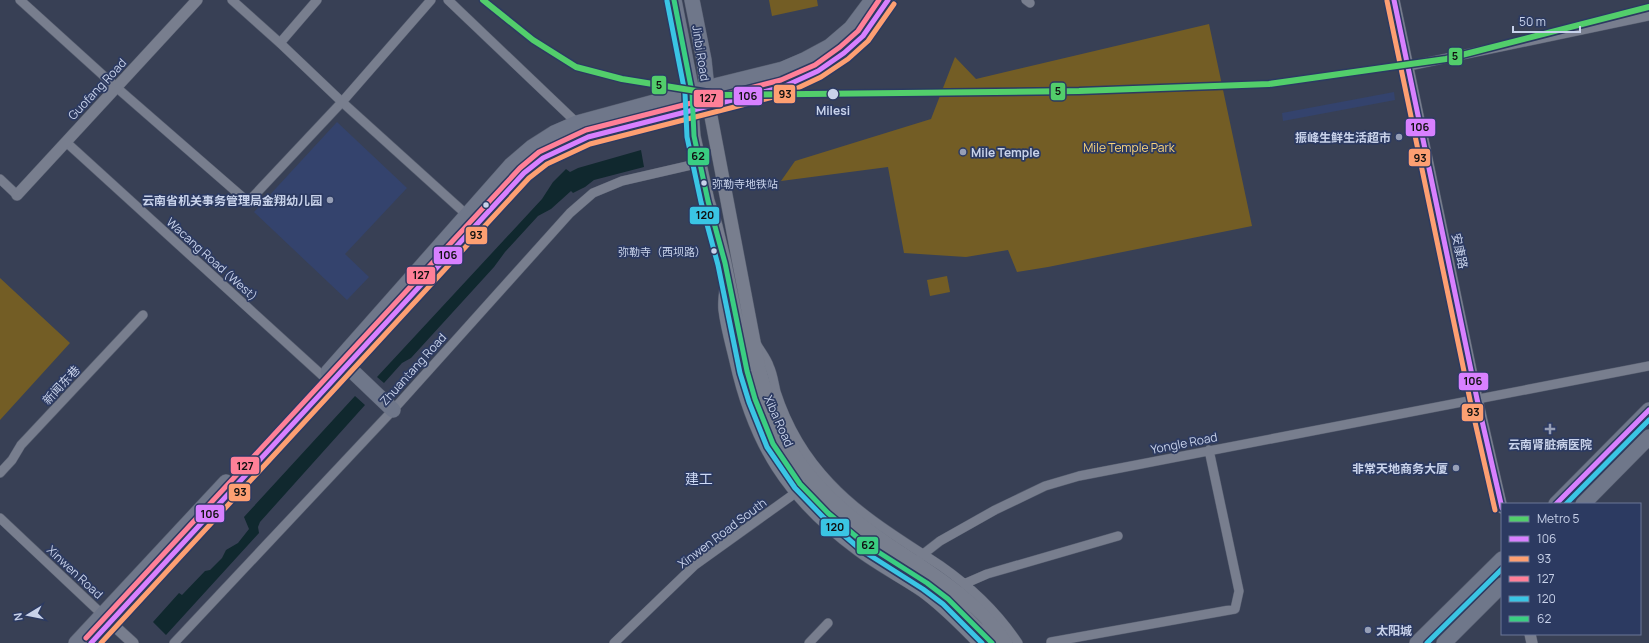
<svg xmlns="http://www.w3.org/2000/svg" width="1649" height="643" font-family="Manrope,'Noto Sans SC',sans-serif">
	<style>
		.built { fill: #34436d }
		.green { fill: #735d25 }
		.water { fill: #10282e }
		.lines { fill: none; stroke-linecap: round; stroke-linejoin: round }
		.minor-casing { stroke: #555c6e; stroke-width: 10 }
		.tertiary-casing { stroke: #555c6e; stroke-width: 12 }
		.secondary-casing { stroke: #555c6e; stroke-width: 14 }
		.primary-casing { stroke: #555c6e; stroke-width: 16 }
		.minor { stroke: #787e8e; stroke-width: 9 }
		.tertiary { stroke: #787e8e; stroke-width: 11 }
		.secondary { stroke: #787e8e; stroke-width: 13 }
		.primary { stroke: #6f778a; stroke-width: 15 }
		.bus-1-casing { stroke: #2c3a61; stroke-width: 8 }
		.bus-2-casing { stroke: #2c3a61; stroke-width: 8 }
		.bus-3-casing { stroke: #2c3a61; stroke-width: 8 }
		.bus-4-casing { stroke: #2c3a61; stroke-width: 8 }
		.bus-5-casing { stroke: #2c3a61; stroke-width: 8 }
		.bus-1 { stroke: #d880ff; stroke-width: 5 }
		.bus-2 { stroke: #fd9f72; stroke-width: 5 }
		.bus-3 { stroke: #ff8098; stroke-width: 5 }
		.bus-4 { stroke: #3ac5e4; stroke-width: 5 }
		.bus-5 { stroke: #3ace82; stroke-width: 5 }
		.metro-1-casing { stroke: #2c3a61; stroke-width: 9 }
		.metro-1 { stroke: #52ce6b; stroke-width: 6 }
		.stop-dot { fill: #c8d2ea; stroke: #2c3a61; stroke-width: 1.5 }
		.poi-dot { fill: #969fb6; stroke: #2c3a61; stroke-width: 1.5 }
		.labels { text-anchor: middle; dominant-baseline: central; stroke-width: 3.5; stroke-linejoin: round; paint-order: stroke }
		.bus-label { font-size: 11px; fill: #c8d2ea; stroke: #2c3a61; text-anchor: start }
		.street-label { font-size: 12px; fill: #c8d2ea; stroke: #2c3a61 }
		.stop-label { font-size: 12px; font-weight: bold; fill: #c8d2ea; stroke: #2c3a61 }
		.poi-label { font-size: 12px; font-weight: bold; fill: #c8d2ea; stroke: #2c3a61; text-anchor: end }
		.park-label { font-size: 12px; fill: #fad47b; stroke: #2c3a61 }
		.quarter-label { font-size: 14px; fill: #cedaf6; stroke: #2c3a61 }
		.line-badge { stroke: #2c3a61; stroke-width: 1.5 }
		.pale-badge-label { font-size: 11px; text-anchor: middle; font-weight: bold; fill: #111 }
	</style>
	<rect width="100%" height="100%" fill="#384055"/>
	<path class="built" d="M 1394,92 L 1395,100 L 1283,121 L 1282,113 Z
		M 337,122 L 407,188 L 345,254 L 369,277 L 347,300 L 254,212 Z"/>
	<path class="green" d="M 769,0 L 817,0 L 818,6 L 772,16 Z
		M 1209,24 L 1252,226 L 1048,267 L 1017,272 L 1008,250 L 966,257 L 904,253 L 888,167 L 781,181 L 795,161 L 931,119 L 955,57 L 976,79 Z
		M 947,276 L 950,292 L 930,296 L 927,280 Z
		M 0,278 L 70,343 L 0,420 Z"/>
	<path class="water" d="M 641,150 L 644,167 L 594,180 L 585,187 L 573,193 L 571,191 L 551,209 L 538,216 L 505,252 L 494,267 L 411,358 L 402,363 L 384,383 L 377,377 L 542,199 L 553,182 L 566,169 L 570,172 L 578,168 Z
		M 355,396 L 365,405 L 260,522 L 258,527 L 259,533 L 166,635 L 153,622 L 179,593 L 182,595 L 205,571 L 210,570 L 222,558 L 226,550 L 238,543 L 249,529 L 244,517 Z"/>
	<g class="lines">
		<defs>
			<path id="minor" d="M 20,0 L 116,87 L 248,202 L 342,102 L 431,0
				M 232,0 L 280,43 L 342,102 L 467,215
				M 448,0 L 577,123
				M 1026,0 L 1030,3
				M 280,43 L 317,0
				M 1409,66 L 1649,16
				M 66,142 L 324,377
				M 0,179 L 17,195
				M 725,280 C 724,290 722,301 723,310 C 725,327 730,344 734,361 C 753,446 787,499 857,551 C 877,566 900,578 921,592 C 942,607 959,625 977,643
				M 757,345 C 761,352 767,359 769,366 C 773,374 774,384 776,392 C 787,426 805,457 830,483 C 862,517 902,540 941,566 C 971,587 998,613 1018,643
				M 0,473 L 12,460 L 21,445 L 143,315
				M 0,518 L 105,617
				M 917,563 L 922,555 L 940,541 L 995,510 L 1045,486 L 1079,476 L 1649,366
				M 964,584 L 987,574 L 1118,536
				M 174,643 L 393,410 L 570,213 L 593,193 L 622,181 L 700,163
				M 614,643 L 695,565 L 794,494
				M 809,643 L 828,623
				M 1051,643 L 1051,642 L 1235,609 L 1239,591 L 1209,450"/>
			<path id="tertiary" d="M 1394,0 L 1477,399 L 1502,508
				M 17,195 L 197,0
				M 110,622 L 133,643
				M 1530,634 L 1532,643"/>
			<path id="secondary" d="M 709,106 L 759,368 C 766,392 773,417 785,439 C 813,490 858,525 906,556 C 943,580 981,606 1006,643
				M 692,111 L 694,136 L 708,201 L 716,226 L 725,263 L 747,371 L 755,399 L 773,444 L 800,484 L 828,513 L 864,543 L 927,583 L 948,599 L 992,643"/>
			<path id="primary" d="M 674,0 L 692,92 L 692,101
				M 692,0 L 704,60 L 708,98
				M 347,366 L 393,410
				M 328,372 L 511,165 L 532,147 L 554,133 L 577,123 L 706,88 L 783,69 L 804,60 L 830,46 L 851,28 L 872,0
				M 1556,504 L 1649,410
				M 1583,504 L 1649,437
				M 76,643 L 226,482
				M 91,643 L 524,173 L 543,158 L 588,137 L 783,87 L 818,71 L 844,53 L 863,36 L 888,0
				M 1417,643 L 1502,559
				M 1444,643 L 1502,585"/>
		</defs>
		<use href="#minor" class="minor-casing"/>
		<use href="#tertiary" class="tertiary-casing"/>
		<use href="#secondary" class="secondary-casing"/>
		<use href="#primary" class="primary-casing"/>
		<use href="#minor" class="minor"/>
		<use href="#tertiary" class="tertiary"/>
		<use href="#secondary" class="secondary"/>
		<use href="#primary" class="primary"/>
		<defs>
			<path id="bus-1" d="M 1394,0 L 1477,399 L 1502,508
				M 1556,504 L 1649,410
				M 91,643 L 524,173 L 543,158 L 588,137 L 783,87 L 818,71 L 844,53 L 863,36 L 888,0"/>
			<path id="bus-2" d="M 1387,1 L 1470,400 L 1495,510
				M 101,643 L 529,178 L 547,164 L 590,144 L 785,94 L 821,77 L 848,59 L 868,41 L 894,4"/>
			<path id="bus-3" d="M 86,638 L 520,168 L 539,152 L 586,130 L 781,80 L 815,65 L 840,47 L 858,31 L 879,0"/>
			<path id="bus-4" d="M 667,1 L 685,93 L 687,137 L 701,202 L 718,265 L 740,373 L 749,402 L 767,447 L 795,488 L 824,518 L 860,549 L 923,589 L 943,604 L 982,643
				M 1566,504 L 1649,420
				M 1427,643 L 1502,569"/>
			<path id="bus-5" d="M 674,0 L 692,92 L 694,136 L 708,201 L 725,263 L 747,371 L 755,399 L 773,444 L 800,484 L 828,513 L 864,543 L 927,583 L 948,599 L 992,643"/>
		</defs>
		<use href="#bus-1" class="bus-1-casing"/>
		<use href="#bus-2" class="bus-2-casing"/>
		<use href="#bus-3" class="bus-3-casing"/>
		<use href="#bus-4" class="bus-4-casing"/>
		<use href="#bus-5" class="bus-5-casing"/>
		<use href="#bus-1" class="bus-1"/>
		<use href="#bus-2" class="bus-2"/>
		<use href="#bus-3" class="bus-3"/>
		<use href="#bus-4" class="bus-4"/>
		<use href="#bus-5" class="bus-5"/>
		<defs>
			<path id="metro-1" d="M 483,0 L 533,40 L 576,67 L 622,79 L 721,95 L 1079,91 L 1269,84 L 1446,59 L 1649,7"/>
		</defs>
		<use href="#metro-1" class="metro-1-casing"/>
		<use href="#metro-1" class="metro-1"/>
	</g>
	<g class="stop-dot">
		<circle cx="833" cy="94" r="6"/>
		<circle cx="704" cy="183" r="3.5"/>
		<circle cx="486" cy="205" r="3.5"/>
		<circle cx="714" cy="251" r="3.5"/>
	</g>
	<g class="poi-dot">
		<circle cx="1399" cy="137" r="4"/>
		<circle cx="963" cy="152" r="4"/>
		<circle cx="330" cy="200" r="4"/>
		<path d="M1548 423h4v4h4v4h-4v4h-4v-4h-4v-4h4z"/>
		<circle cx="1456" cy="468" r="4"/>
		<circle cx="1368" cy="630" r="4"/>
	</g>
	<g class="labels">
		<g class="bus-label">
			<text x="712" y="183">弥勒寺地铁站</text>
			<text x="706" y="251" text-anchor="end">弥勒寺（西坝路）</text>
		</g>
		<g class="street-label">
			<text transform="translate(701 53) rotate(81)">Jinbi Road</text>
			<text transform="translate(97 89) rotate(-47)">Guofang Road</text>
			<text transform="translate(1460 251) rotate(78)">安康路</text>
			<text transform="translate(212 259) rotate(42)">Wacang Road (West)</text>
			<text transform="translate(413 369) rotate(-48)">Zhuantang Road</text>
			<text transform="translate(61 385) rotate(-47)">新闻东巷</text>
			<text transform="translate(779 421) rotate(66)">Xiba Road</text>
			<text transform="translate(1184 443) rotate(-11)">Yongle Road</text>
			<text transform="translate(722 533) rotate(-37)">Xinwen Road South</text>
			<text transform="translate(75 572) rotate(43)">Xinwen Road</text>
		</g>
		<g class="stop-label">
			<text x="833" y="110">Milesi</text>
		</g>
		<g class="poi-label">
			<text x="1391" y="137">振峰生鲜生活超市</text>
			<text x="971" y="152" text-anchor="start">Mile Temple</text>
			<text x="322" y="200">云南省机关事务管理局金翔幼儿园</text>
			<text x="1550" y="444" text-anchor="middle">云南肾脏病医院</text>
			<text x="1448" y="468">非常天地商务大厦</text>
			<text x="1376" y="630" text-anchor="start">太阳城</text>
		</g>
		<g class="park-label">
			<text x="1129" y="147">Mile Temple Park</text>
		</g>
		<g class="quarter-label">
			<text x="699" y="478">建工</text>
		</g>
	</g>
	<g class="line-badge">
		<rect x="1448" y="47" width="15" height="19" rx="4" fill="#52ce6b"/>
		<rect x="651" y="75" width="16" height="20" rx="4" fill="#52ce6b"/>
		<rect x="1050" y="82" width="16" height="19" rx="4" fill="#52ce6b"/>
		<rect x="773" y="84" width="23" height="20" rx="4" fill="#fd9f72"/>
		<rect x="733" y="86" width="30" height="20" rx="4" fill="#d880ff"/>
		<rect x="693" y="89" width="31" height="19" rx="4" fill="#ff8098"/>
		<rect x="1405" y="118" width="31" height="19" rx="4" fill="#d880ff"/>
		<rect x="687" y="147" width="23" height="19" rx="4" fill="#3ace82"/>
		<rect x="1408" y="148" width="23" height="19" rx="4" fill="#fd9f72"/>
		<rect x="689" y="206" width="31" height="19" rx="4" fill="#3ac5e4"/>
		<rect x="465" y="226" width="23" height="19" rx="4" fill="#fd9f72"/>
		<rect x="433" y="246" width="30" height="19" rx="4" fill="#d880ff"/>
		<rect x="406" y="266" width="30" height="19" rx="4" fill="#ff8098"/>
		<rect x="1458" y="372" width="31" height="19" rx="4" fill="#d880ff"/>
		<rect x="1461" y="403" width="23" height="19" rx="4" fill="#fd9f72"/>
		<rect x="230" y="456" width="30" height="19" rx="4" fill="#ff8098"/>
		<rect x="228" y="483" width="23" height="19" rx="4" fill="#fd9f72"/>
		<rect x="195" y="504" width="30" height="19" rx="4" fill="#d880ff"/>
		<rect x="820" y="518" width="30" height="19" rx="4" fill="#3ac5e4"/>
		<rect x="856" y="536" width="23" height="19" rx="4" fill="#3ace82"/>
	</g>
	<g class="pale-badge-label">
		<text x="1455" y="60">5</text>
		<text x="659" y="89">5</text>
		<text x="1058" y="95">5</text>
		<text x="785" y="98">93</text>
		<text x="748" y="100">106</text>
		<text x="708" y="102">127</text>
		<text x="1420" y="131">106</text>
		<text x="698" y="160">62</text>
		<text x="1420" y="162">93</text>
		<text x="705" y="219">120</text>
		<text x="476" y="239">93</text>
		<text x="448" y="259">106</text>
		<text x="421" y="279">127</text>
		<text x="1473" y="385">106</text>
		<text x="1473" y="416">93</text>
		<text x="245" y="470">127</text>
		<text x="240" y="496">93</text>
		<text x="210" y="518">106</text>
		<text x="835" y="531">120</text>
		<text x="868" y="549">62</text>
	</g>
	<rect x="1501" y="503" width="140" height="132" fill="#2c3a61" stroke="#6a7798"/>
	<rect x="1509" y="516" width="20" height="6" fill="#52ce6b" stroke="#6a7798"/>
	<text x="1537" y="523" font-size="12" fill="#c8d2ea">Metro 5</text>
	<rect x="1509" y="536" width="20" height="6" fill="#d880ff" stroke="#6a7798"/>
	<text x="1537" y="543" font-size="12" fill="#c8d2ea">106</text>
	<rect x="1509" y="556" width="20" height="6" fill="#fd9f72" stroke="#6a7798"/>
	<text x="1537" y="563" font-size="12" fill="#c8d2ea">93</text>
	<rect x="1509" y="576" width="20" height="6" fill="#ff8098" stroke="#6a7798"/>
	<text x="1537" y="583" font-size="12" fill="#c8d2ea">127</text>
	<rect x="1509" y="596" width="20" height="6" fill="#3ac5e4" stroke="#6a7798"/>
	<text x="1537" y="603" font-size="12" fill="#c8d2ea">120</text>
	<rect x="1509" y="616" width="20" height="6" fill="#3ace82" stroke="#6a7798"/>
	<text x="1537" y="623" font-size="12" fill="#c8d2ea">62</text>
	<g transform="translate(28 615) rotate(260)" stroke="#2c3a61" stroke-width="3" paint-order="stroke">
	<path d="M0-3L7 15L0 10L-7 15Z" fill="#c8d2ea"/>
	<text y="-6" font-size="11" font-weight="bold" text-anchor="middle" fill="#c8d2ea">N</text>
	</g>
	<path d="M1513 26v6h67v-6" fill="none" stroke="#c8d2ea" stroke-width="2"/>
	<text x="1519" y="26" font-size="12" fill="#c8d2ea" stroke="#2c3a61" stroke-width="3" paint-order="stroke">50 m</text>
</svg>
